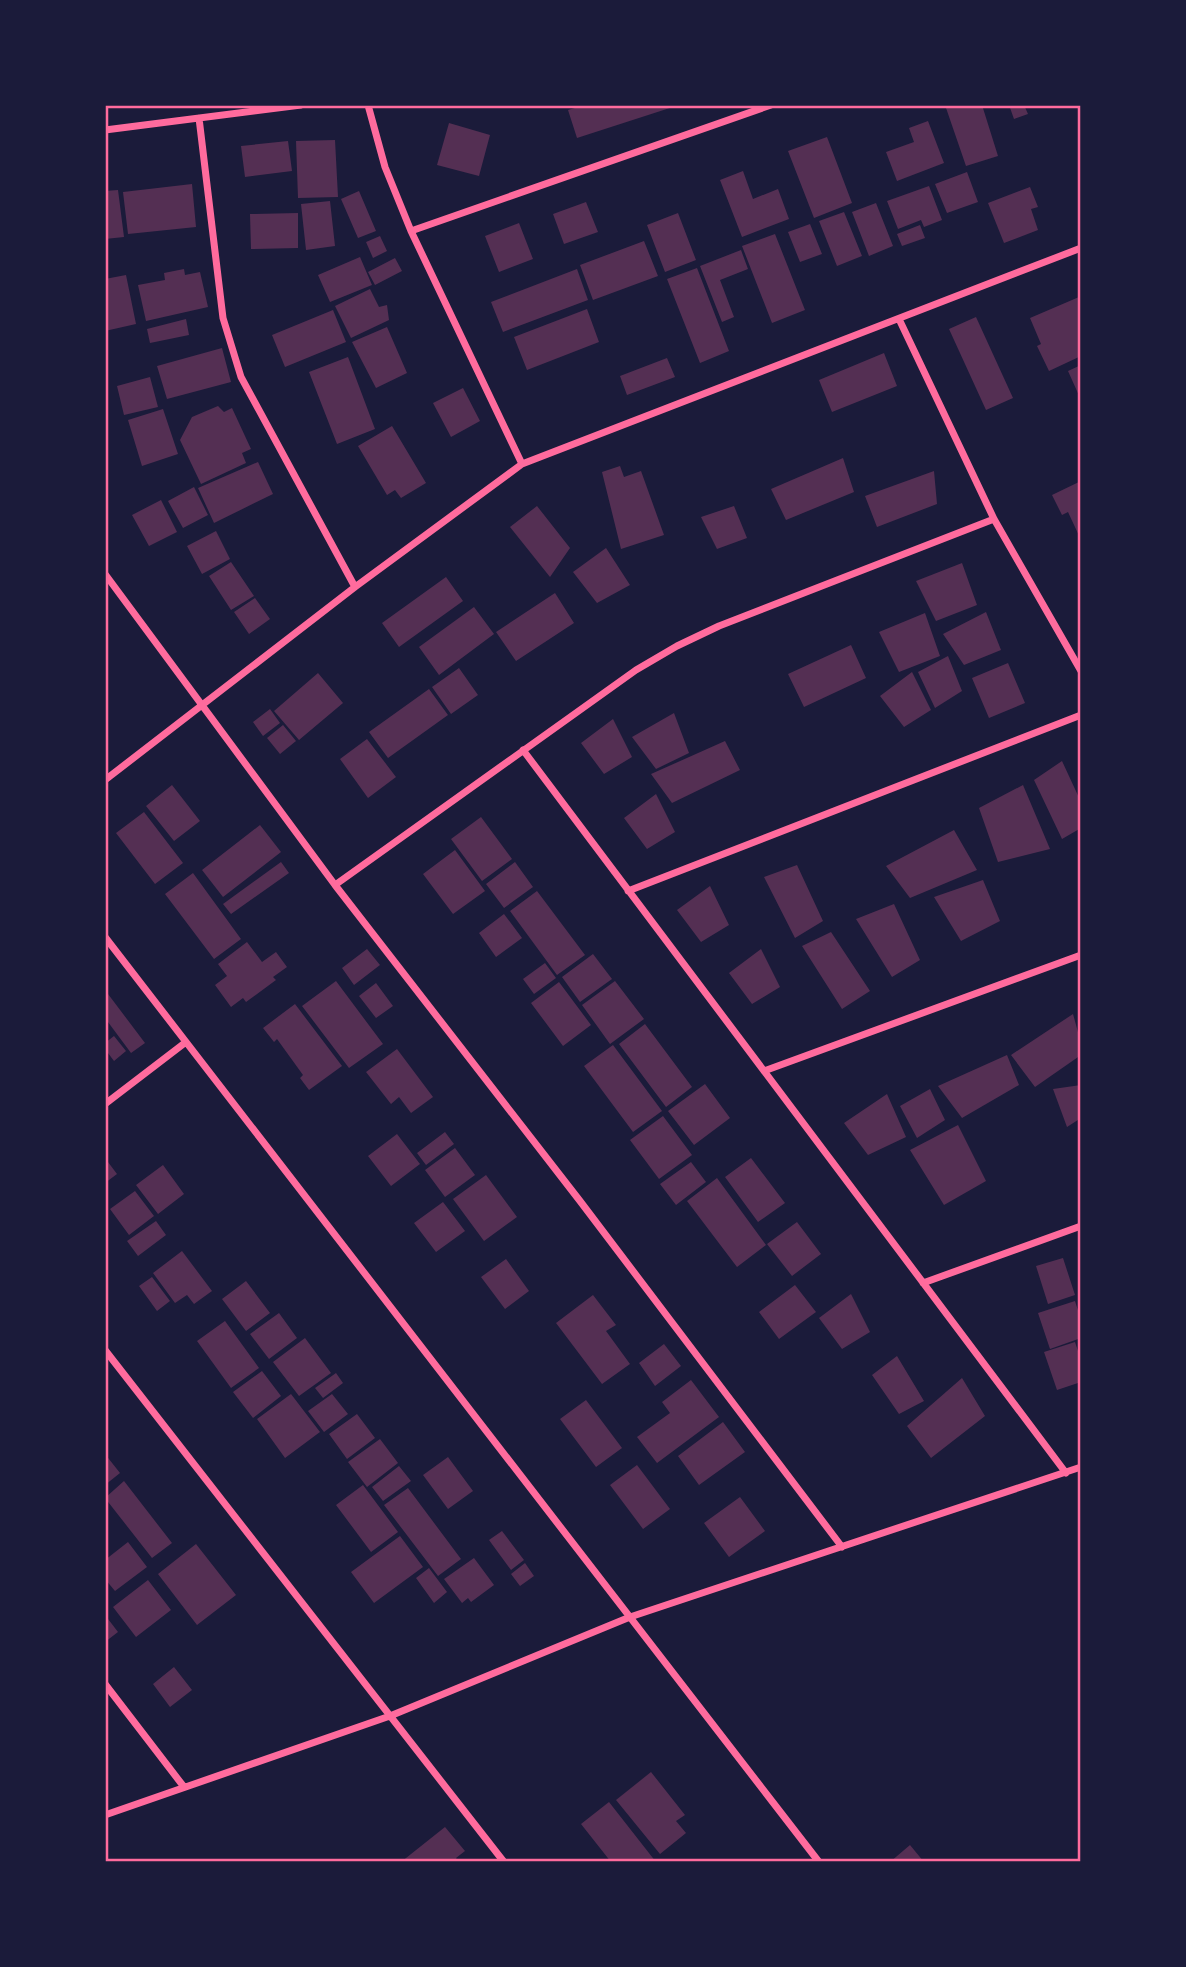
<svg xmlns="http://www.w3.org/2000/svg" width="1186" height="1967" font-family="Figtree,sans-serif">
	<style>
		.building { fill: #542f53 }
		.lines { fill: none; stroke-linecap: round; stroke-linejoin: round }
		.minor { stroke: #ff6b9d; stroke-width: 7 }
		.neatline { fill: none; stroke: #ff6b9d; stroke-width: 2.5 }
	</style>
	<rect width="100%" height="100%" fill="#1b1b3a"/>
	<path class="building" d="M 585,105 L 676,105 L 676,106 L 577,138 L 568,110 Z
		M 945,105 L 982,105 L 998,156 L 966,166 Z
		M 1009,105 L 1024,105 L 1028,114 L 1014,119 Z
		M 928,121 L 944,163 L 897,181 L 886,152 L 914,142 L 909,128 Z
		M 449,123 L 490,135 L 479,176 L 437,165 Z
		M 827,137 L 852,203 L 814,218 L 788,151 Z
		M 335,140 L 338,197 L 298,198 L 296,141 Z
		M 288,141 L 292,171 L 245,177 L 241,146 Z
		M 743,171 L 753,199 L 778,189 L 789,219 L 742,237 L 720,180 Z
		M 967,172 L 978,202 L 947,213 L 935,184 Z
		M 192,184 L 196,227 L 128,234 L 123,192 Z
		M 929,186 L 942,220 L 924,227 L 921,220 L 898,229 L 887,201 Z
		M 1030,187 L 1038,207 L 1031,209 L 1038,230 L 1004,243 L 988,203 Z
		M 118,190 L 124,237 L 105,239 L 105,191 Z
		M 359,191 L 376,231 L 358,238 L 341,199 Z
		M 330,201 L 335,246 L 306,250 L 301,204 Z
		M 586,202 L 598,232 L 564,244 L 553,214 Z
		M 876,203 L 893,246 L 869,256 L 852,212 Z
		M 844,212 L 862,256 L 837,266 L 819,221 Z
		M 298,213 L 298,248 L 251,249 L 250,214 Z
		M 678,213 L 696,260 L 665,272 L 647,225 Z
		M 519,223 L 533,259 L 499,272 L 485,236 Z
		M 810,224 L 822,254 L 800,262 L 788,232 Z
		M 920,225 L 925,238 L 902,246 L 897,234 Z
		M 775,234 L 805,310 L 772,323 L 742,246 Z
		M 380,236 L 387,251 L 373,258 L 366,242 Z
		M 644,241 L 658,276 L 593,300 L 580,265 Z
		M 741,250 L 748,269 L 720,280 L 734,317 L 722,322 L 700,266 Z
		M 360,257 L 372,285 L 330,302 L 318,275 Z
		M 395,258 L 402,271 L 375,285 L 368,272 Z
		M 697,268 L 729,351 L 700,363 L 667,279 Z
		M 184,269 L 185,275 L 200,272 L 208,307 L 146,321 L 138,285 L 165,280 L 164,273 Z
		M 577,269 L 588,300 L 503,332 L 491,302 Z
		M 126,275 L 136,324 L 105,331 L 105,279 Z
		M 370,289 L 379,307 L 387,305 L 389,320 L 351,338 L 335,306 Z
		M 1079,297 L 1081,302 L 1081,356 L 1049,371 L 1037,346 L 1041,344 L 1030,318 Z
		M 587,309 L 599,342 L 527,370 L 514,337 Z
		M 333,310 L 346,342 L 285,367 L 272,335 Z
		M 976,317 L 1013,398 L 986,410 L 949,329 Z
		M 186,319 L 189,335 L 150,343 L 147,329 Z
		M 387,327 L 407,373 L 376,388 L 352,342 Z
		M 222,348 L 231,382 L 167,399 L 157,366 Z
		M 884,353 L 897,386 L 832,412 L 819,380 Z
		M 348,357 L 375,429 L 337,444 L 309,372 Z
		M 667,358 L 675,377 L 627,395 L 620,376 Z
		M 1081,365 L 1081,400 L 1068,371 Z
		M 150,377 L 158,407 L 124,415 L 117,386 Z
		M 463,388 L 480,421 L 451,437 L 433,403 Z
		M 218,406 L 224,412 L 232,408 L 251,449 L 242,453 L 246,463 L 201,484 L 180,440 L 192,417 Z
		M 163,409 L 178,454 L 142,466 L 128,420 Z
		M 392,426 L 426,483 L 401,498 L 395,490 L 387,495 L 358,446 Z
		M 843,458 L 854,492 L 786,520 L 771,489 Z
		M 258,462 L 273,494 L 214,523 L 198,488 Z
		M 620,466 L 624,477 L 641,471 L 664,535 L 621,549 L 602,472 Z
		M 934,471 L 937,504 L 877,527 L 865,496 Z
		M 1081,481 L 1081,540 L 1068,512 L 1062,515 L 1052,495 Z
		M 194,487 L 208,515 L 183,528 L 168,501 Z
		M 161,500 L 177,532 L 149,546 L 132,515 Z
		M 537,506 L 570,548 L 550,577 L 510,527 Z
		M 734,506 L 747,538 L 717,549 L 701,517 Z
		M 216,531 L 230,559 L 202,574 L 187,546 Z
		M 606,548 L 630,585 L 597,603 L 573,572 Z
		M 231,562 L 254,596 L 231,610 L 209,576 Z
		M 962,563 L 977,605 L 936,621 L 916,581 Z
		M 446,577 L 463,601 L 399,647 L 382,623 Z
		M 555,593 L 574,623 L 516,661 L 496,632 Z
		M 255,598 L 270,619 L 249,634 L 234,612 Z
		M 474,607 L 494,634 L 439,675 L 419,647 Z
		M 986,612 L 1001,650 L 964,665 L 943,634 Z
		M 925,613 L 940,656 L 899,672 L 879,632 Z
		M 851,645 L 866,678 L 804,707 L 788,674 Z
		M 948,656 L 962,691 L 935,708 L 918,672 Z
		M 1008,663 L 1025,703 L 989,718 L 972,678 Z
		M 459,668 L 478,695 L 451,714 L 432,687 Z
		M 912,672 L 931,710 L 904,727 L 880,696 Z
		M 318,673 L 343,703 L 299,740 L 274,711 Z
		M 429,689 L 448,715 L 388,758 L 369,732 Z
		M 270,709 L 280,723 L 263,736 L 253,722 Z
		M 674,713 L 689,753 L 656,769 L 632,737 Z
		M 613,719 L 632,757 L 604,774 L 581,743 Z
		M 283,725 L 296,741 L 280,754 L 267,738 Z
		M 367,739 L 396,777 L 368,798 L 340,759 Z
		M 725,741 L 740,770 L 672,803 L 651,774 Z
		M 1062,761 L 1081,802 L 1081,828 L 1062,839 L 1034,780 Z
		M 172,785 L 200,821 L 174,841 L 146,806 Z
		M 1023,785 L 1050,849 L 998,862 L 979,808 Z
		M 656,794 L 675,832 L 647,849 L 624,818 Z
		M 144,812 L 183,863 L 155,884 L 116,833 Z
		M 481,817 L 512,859 L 482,881 L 451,839 Z
		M 260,825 L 281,852 L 223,897 L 202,870 Z
		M 954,830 L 977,870 L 910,898 L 886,866 Z
		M 455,850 L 485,891 L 453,914 L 423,874 Z
		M 281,862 L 289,873 L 231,914 L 223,904 Z
		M 515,862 L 533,887 L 504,908 L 486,884 Z
		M 797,865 L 823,921 L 795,938 L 764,877 Z
		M 193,873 L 241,939 L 214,959 L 165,894 Z
		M 983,880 L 1000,921 L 961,941 L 934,897 Z
		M 710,886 L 729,925 L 701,942 L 677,910 Z
		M 537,891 L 585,955 L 557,975 L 510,911 Z
		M 894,904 L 920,960 L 892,977 L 856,919 Z
		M 504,914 L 522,938 L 496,957 L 479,933 Z
		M 831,932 L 870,991 L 842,1009 L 802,946 Z
		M 247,942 L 262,962 L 276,952 L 287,967 L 273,977 L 276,980 L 246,1002 L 243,998 L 231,1007 L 215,985 L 227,976 L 218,964 Z
		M 367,949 L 380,965 L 354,985 L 342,968 Z
		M 761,949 L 780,987 L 752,1004 L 729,973 Z
		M 593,954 L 612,979 L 580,1002 L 562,977 Z
		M 545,963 L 556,978 L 534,994 L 523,979 Z
		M 336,981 L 383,1044 L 349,1068 L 302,1006 Z
		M 615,981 L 644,1019 L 610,1044 L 582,1005 Z
		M 559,982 L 591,1025 L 563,1046 L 531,1003 Z
		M 376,983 L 393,1006 L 376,1018 L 359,996 Z
		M 105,990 L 145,1043 L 131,1053 L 105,1018 Z
		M 295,1004 L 342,1066 L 309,1090 L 300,1078 L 303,1075 L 277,1039 L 274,1042 L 263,1028 Z
		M 1073,1014 L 1081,1043 L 1081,1055 L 1035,1087 L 1011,1055 Z
		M 645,1024 L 692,1087 L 666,1107 L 619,1044 Z
		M 114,1036 L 126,1051 L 114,1061 L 105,1049 L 105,1043 Z
		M 613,1045 L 662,1111 L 633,1132 L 584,1066 Z
		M 397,1049 L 433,1097 L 411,1113 L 399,1097 L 391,1104 L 366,1072 Z
		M 1007,1055 L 1019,1085 L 962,1118 L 938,1086 Z
		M 705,1084 L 730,1118 L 694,1145 L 668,1111 Z
		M 1081,1085 L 1081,1118 L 1067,1127 L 1053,1089 Z
		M 930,1089 L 945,1120 L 917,1138 L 900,1106 Z
		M 887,1094 L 906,1137 L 868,1155 L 844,1123 Z
		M 663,1116 L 692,1155 L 659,1179 L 630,1140 Z
		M 958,1125 L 986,1181 L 944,1205 L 910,1150 Z
		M 445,1132 L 454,1144 L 426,1165 L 417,1153 Z
		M 397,1134 L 420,1164 L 391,1186 L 368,1156 Z
		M 455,1148 L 475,1175 L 445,1197 L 425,1170 Z
		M 105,1158 L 117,1174 L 105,1183 Z
		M 751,1158 L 785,1203 L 758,1222 L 725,1177 Z
		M 691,1162 L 706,1182 L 676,1205 L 660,1184 Z
		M 163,1165 L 184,1194 L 158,1214 L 136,1185 Z
		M 486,1175 L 517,1217 L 484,1241 L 453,1199 Z
		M 717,1178 L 766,1245 L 737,1267 L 687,1201 Z
		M 135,1191 L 154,1216 L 129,1235 L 110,1209 Z
		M 443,1202 L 465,1231 L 436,1252 L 414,1223 Z
		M 156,1221 L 166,1235 L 138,1256 L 127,1241 Z
		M 797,1222 L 821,1254 L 792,1276 L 767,1244 Z
		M 182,1251 L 212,1291 L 194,1304 L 187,1295 L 175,1303 L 153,1273 Z
		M 1063,1258 L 1075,1295 L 1048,1304 L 1036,1266 Z
		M 506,1259 L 529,1291 L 505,1309 L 481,1277 Z
		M 152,1277 L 170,1301 L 157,1311 L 139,1286 Z
		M 246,1281 L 270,1313 L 246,1331 L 222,1299 Z
		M 795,1285 L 816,1312 L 779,1339 L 759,1312 Z
		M 851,1294 L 870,1332 L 842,1349 L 819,1318 Z
		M 593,1295 L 616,1325 L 606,1331 L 630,1364 L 602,1384 L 556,1323 Z
		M 1075,1301 L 1081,1320 L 1081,1338 L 1050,1349 L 1038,1313 Z
		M 279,1313 L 297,1338 L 269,1359 L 250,1334 Z
		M 225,1321 L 259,1368 L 231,1388 L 197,1341 Z
		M 305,1338 L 331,1373 L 299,1396 L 273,1362 Z
		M 1075,1342 L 1081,1360 L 1081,1382 L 1057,1390 L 1044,1352 Z
		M 664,1344 L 681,1366 L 655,1386 L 639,1363 Z
		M 897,1356 L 924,1401 L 899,1414 L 872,1375 Z
		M 262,1371 L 281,1396 L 253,1418 L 233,1392 Z
		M 336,1373 L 343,1383 L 323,1398 L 315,1388 Z
		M 962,1378 L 985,1416 L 931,1458 L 907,1426 Z
		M 691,1380 L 719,1417 L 657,1463 L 637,1437 L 670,1413 L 662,1402 Z
		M 291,1394 L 320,1432 L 285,1458 L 257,1419 Z
		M 332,1394 L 348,1414 L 324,1432 L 308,1411 Z
		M 586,1400 L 622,1448 L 596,1467 L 560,1419 Z
		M 357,1414 L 375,1438 L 347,1459 L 329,1434 Z
		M 723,1422 L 745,1452 L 699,1485 L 678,1456 Z
		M 380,1439 L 398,1463 L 367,1487 L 348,1462 Z
		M 105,1454 L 120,1473 L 105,1485 Z
		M 448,1457 L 473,1491 L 448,1509 L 423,1475 Z
		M 637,1465 L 670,1509 L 643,1529 L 610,1485 Z
		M 399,1466 L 411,1481 L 383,1501 L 372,1487 Z
		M 124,1481 L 172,1543 L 152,1558 L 105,1498 Z
		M 363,1485 L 398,1532 L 371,1552 L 336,1505 Z
		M 408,1488 L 461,1559 L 438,1576 L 384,1505 Z
		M 740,1497 L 765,1531 L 729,1557 L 704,1523 Z
		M 502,1531 L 524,1560 L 511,1570 L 489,1540 Z
		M 400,1536 L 423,1567 L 374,1603 L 351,1572 Z
		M 128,1542 L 147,1567 L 115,1591 L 105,1579 L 105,1560 Z
		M 196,1544 L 236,1595 L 197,1625 L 158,1574 Z
		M 474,1558 L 494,1585 L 471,1602 L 468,1598 L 462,1603 L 444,1579 Z
		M 525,1563 L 534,1576 L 520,1586 L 511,1574 Z
		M 429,1568 L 447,1592 L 434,1603 L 416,1578 Z
		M 148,1580 L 171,1610 L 136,1637 L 113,1607 Z
		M 105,1615 L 118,1632 L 105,1642 Z
		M 174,1667 L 192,1690 L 170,1707 L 153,1684 Z
		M 651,1772 L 685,1815 L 676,1821 L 686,1833 L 660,1854 L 616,1800 Z
		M 609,1802 L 656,1862 L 611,1862 L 581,1824 Z
		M 445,1827 L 465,1851 L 456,1858 L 459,1862 L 401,1862 Z
		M 910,1845 L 924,1862 L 890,1862 Z"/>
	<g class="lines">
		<path class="minor" d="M 368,105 L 385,167 L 411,231 L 522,464
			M 199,118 L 223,318 L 241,377 L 355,587
			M 105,130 L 301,105
			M 411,231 L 771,105
			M 899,319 L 994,519 L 1081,671
			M 105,574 L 335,885 L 580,1201 L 842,1547
			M 523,750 L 1066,1473
			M 105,780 L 355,587 L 522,464 L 1081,248
			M 335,885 L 636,670 L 677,646 L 719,626 L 994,519
			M 628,891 L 1081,715
			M 105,937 L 819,1862
			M 764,1071 L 1081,955
			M 105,1104 L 186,1042
			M 923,1283 L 1081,1226
			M 105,1350 L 504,1862
			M 105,1684 L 184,1787
			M 105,1815 L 390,1716 L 630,1617 L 1081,1467"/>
	</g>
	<rect width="1186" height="1967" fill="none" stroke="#1b1b3a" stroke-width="214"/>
	<rect x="107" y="107" width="972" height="1753" class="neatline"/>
</svg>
